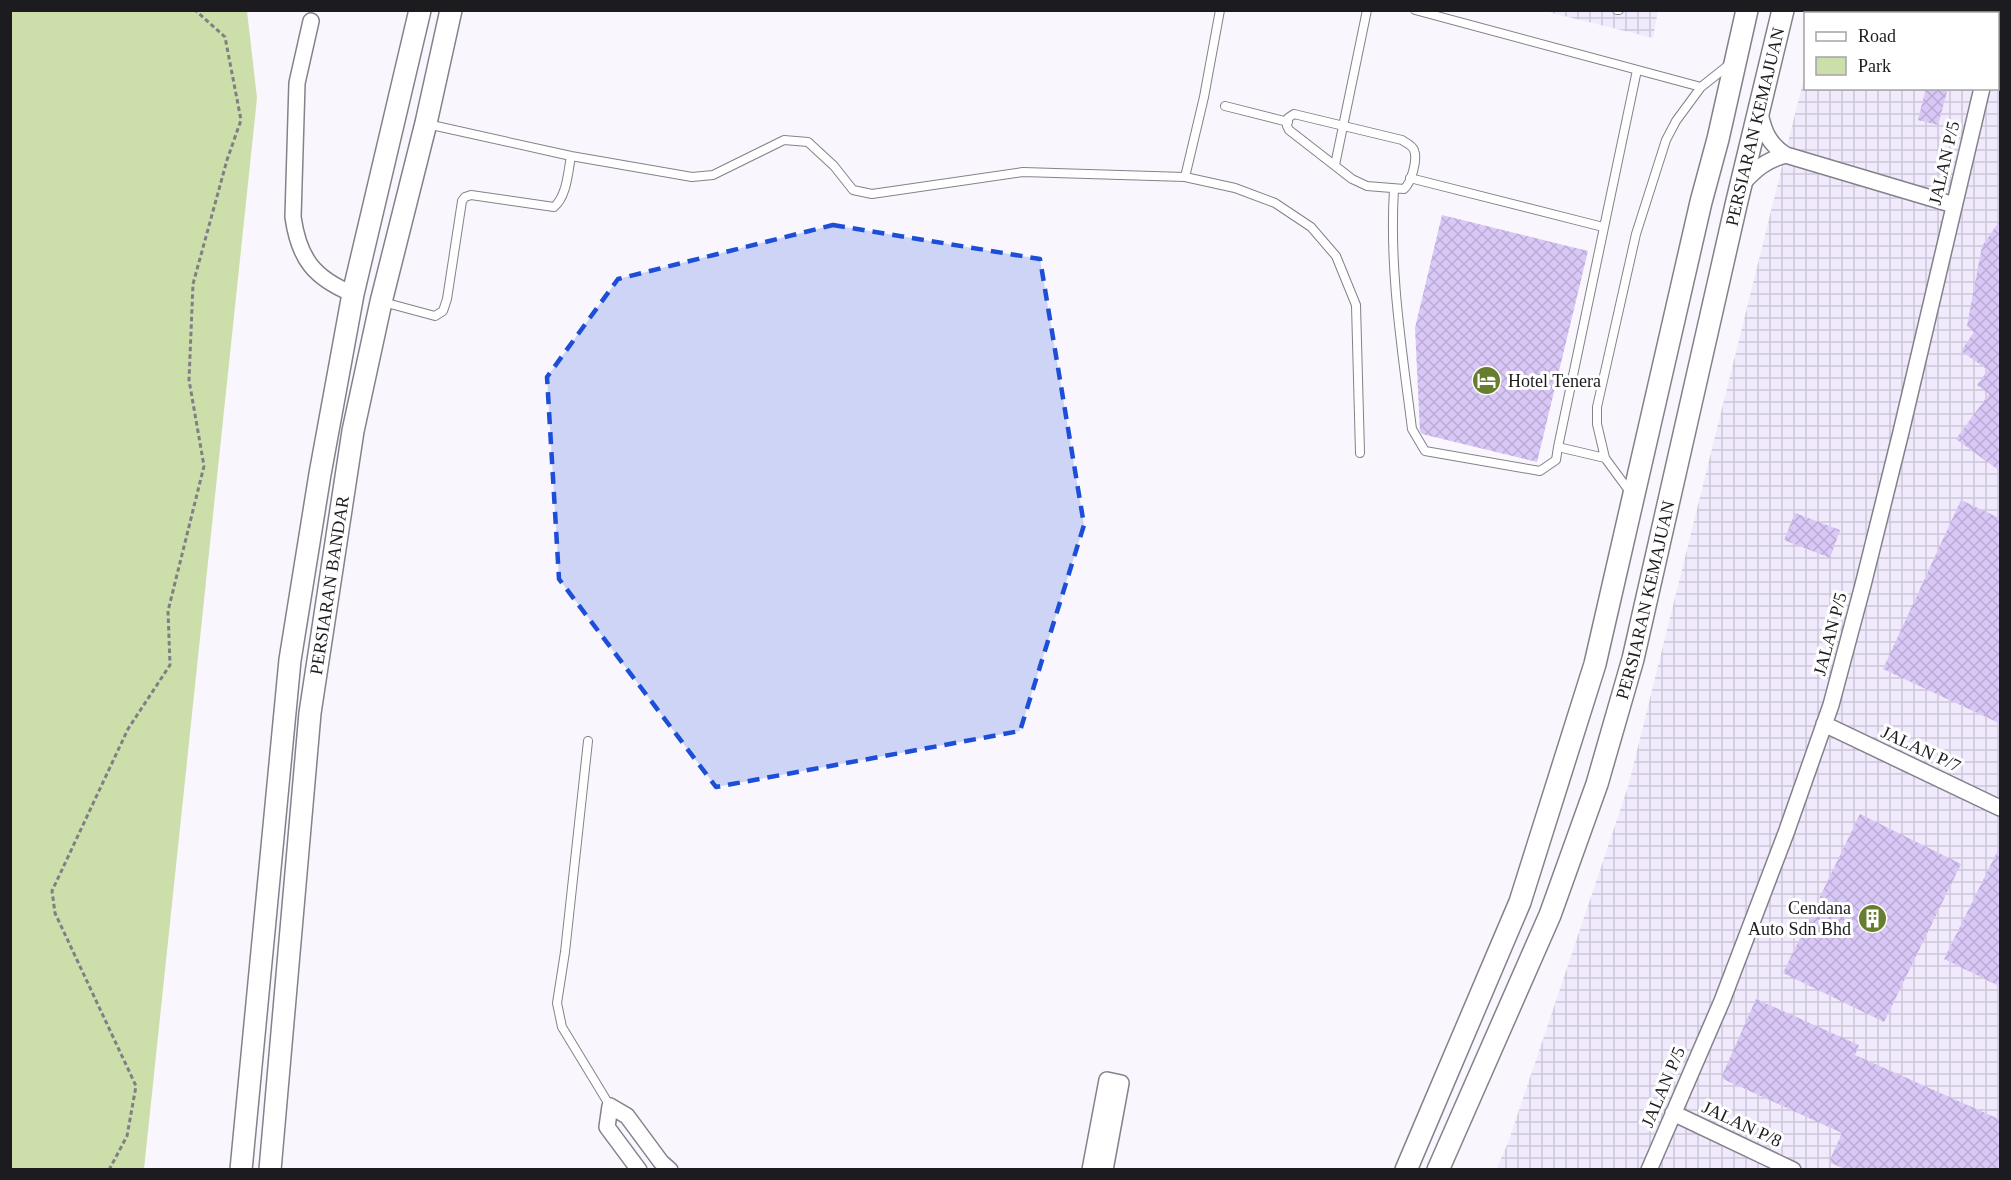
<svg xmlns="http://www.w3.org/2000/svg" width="2011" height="1180" font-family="Georgia,serif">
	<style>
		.industrial { fill: url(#industrial-grid) }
		.green { fill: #ccdeaa }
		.building { fill: url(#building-cross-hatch) }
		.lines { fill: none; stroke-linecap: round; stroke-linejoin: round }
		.service-casing { stroke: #85818b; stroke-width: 10 }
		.minor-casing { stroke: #85818b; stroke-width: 18 }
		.secondary-casing { stroke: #85818b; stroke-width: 24 }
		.path { stroke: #817f85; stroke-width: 3; stroke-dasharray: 4.5 3; stroke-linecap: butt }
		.service { stroke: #fff; stroke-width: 8 }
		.minor { stroke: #fff; stroke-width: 15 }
		.secondary { stroke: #fff; stroke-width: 21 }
		.marked { fill: #1d4ed8; fill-opacity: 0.2; stroke: #1d4ed8; stroke-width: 4.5; stroke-dasharray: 12 8; stroke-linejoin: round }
		.labels { text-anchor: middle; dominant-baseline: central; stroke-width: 6; stroke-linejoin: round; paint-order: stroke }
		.street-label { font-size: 18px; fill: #1c1b1f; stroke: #fff }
		.poi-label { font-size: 18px; fill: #1c1b1f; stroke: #fff; text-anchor: start }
	</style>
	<defs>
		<pattern id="industrial-grid" width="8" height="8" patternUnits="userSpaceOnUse" patternTransform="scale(1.5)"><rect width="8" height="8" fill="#f0eafc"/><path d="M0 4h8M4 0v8" fill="none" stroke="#cdc8d8"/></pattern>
		<pattern id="building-cross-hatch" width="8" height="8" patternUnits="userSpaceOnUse" patternTransform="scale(1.5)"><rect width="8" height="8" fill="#d9c8f7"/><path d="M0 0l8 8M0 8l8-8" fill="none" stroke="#baabd3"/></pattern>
	</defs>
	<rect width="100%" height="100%" fill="#f9f6fe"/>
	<path class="industrial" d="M 1544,11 L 1658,11 L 1653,38 Z
		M 1821,11 L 2000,11 L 2000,1169 L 1496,1170 L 1508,1143 L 1628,787 L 1805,74 L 1806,88 L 1998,88 L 1998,14 L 1821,13 Z"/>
	<path class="green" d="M 10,11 L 247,11 L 257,98 L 144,1169 L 11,1169 Z"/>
	<path class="building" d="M 1926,88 L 1948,88 L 1938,125 L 1918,120 Z
		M 1442,215 L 1588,251 L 1537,462 L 1422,434 L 1420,431 L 1415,328 Z
		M 2001,219 L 2001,472 L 1956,439 L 1989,394 L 1977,385 L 1988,370 L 1961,351 L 1974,332 L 1967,326 L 1982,246 Z
		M 1961,500 L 2001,519 L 2001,724 L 1883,669 Z
		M 1795,513 L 1840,530 L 1830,558 L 1784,540 Z
		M 1860,814 L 1961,864 L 1884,1022 L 1783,973 Z
		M 2001,844 L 2001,987 L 1944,959 Z
		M 1756,999 L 1859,1045 L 1855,1055 L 2001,1120 L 2001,1170 L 1847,1170 L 1829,1162 L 1842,1133 L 1721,1078 Z"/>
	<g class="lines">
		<defs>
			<path id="service" d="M 1415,10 L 1701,87
				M 1617,10 L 1619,10
				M 1225,106 L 1288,122
				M 1294,114 L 1402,140 C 1406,143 1412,145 1414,150 C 1418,160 1411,183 1404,189 L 1367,186 L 1352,179 L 1289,130 L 1287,126 L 1288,118 Z
				M 427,124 L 571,156 L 692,177 L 713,175 L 784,140 L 808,142 L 834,166 L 853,190 L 872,194 L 1023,172 L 1185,177 L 1235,188 L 1275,203 L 1311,227 L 1336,256 L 1356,305 L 1360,453
				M 1335,165 L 1367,10
				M 1185,177 L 1204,97 L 1220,10
				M 1410,178 L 1603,227
				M 1394,189 C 1389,270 1402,349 1412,429 L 1425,451 L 1540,471 L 1556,460 L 1558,447
				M 383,302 L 435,316 L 443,311 L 447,299 L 462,201 L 465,197 L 471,195 L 554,207 C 567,196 568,172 571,156
				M 1605,458 L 1558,447 L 1637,70
				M 1630,492 L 1605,458 L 1597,424 L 1597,407 L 1636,234 L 1666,140 L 1676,121 L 1701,87 L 1730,64
				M 588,741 L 565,952 L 557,1003 L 562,1027 L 610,1106"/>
			<path id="minor" d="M 1998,20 L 2000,10
				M 311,21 L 297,83 L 293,217 C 299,259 314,278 353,294
				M 1998,65 L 2000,66
				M 1760,113 C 1764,132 1769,144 1786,155 L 1954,205
				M 1742,184 C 1756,169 1766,160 1786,155
				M 1824,724 L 2000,808
				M 1673,1113 L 1793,1170
				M 639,1170 L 607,1127 L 610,1106 L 627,1116 L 661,1162 L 670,1170
				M 1090,1170 L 1107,1080 L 1121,1083 L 1105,1170
				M 1649,1170 L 1722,1001 L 1786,833 L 1831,705 L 1863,585 L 1901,432 L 1982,88"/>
			<g id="secondary">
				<path d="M 241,1170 L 290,660 L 320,474 L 353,294 L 420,10"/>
				<path id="s1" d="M 270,1170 L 310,713 L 353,431 L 381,302 L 426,123 L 451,10"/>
				<path d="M 1406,1170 L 1520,902 L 1595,664 L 1701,202 L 1718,139 L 1747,10"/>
				<path id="s2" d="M 1438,1170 L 1550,915 L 1597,784 L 1633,659 L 1736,205 L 1783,10"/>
			</g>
		</defs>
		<use href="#service" class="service-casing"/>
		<use href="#minor" class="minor-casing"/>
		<use href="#secondary" class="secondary-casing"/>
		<path class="path" d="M 109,1170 L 127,1136 L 136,1086 L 55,913 L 52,891 L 128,729 L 170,665 L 168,611 L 204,466 L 189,380 L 193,284 L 227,160 L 241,120 L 225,37 L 195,10"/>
		<use href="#service" class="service"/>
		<use href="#minor" class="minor"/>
		<use href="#secondary" class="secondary"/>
	</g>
	<path class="marked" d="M 833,225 L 1040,259 L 1084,525 L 1020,731 L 716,787 L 559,579 L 547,377 L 618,279 Z"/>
	<defs>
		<symbol id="hotel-disc" viewBox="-11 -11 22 22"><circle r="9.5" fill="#677e30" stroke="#fff"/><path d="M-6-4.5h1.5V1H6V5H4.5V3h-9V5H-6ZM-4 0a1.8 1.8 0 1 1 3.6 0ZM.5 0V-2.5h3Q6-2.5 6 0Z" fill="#fff"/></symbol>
		<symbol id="building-disc" viewBox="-11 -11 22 22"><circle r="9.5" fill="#677e30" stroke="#fff"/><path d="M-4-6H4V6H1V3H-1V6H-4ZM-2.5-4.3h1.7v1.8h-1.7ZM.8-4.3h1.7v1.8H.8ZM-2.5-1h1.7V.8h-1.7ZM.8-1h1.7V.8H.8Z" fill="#fff"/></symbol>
	</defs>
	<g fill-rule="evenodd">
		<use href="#hotel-disc" x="1470" y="364" width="33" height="33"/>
		<use href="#building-disc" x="1856" y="902" width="33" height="33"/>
	</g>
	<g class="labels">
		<g class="street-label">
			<text stroke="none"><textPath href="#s2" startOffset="1094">PERSIARAN KEMAJUAN</textPath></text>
			<text transform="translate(1944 163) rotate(-77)">JALAN P/5</text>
			<text stroke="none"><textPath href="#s1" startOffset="588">PERSIARAN BANDAR</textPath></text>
			<text stroke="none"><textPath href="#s2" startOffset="608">PERSIARAN KEMAJUAN</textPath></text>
			<text transform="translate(1830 634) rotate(-75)">JALAN P/5</text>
			<text transform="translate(1921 749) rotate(25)">JALAN P/7</text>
			<text transform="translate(1663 1087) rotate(-67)">JALAN P/5</text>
			<text transform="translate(1742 1124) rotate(25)">JALAN P/8</text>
		</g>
		<g class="poi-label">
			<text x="1508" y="381">Hotel Tenera</text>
			<text x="1851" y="908" text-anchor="end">Cendana<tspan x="1851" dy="21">Auto Sdn Bhd</tspan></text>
		</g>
	</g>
	<rect width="2011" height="1180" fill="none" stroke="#1c1b1f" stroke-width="24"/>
	<rect x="1804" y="12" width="195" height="78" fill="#ffffff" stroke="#a4a4a5" stroke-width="1.5"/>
	<rect x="1816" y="32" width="30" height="9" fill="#ffffff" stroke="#a4a4a5" stroke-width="1.5"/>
	<text x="1858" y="42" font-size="18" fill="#1c1b1f">Road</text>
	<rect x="1816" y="57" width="30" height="18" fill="#ccdeaa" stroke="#a4a4a5" stroke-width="1.5"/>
	<text x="1858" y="72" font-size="18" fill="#1c1b1f">Park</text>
</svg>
